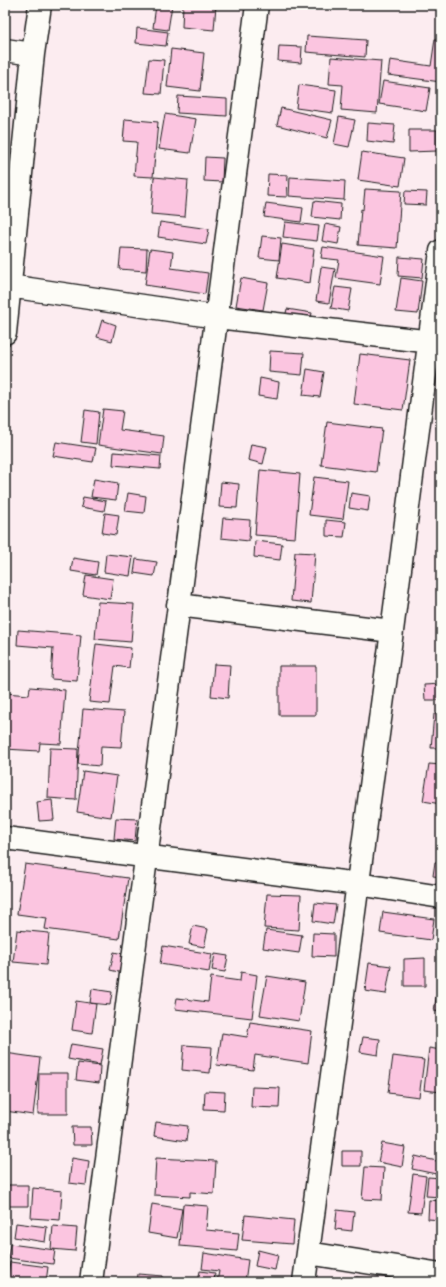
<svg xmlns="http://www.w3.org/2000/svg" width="446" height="1287" font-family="'Balsamiq Sans',sans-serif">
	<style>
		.building { fill: #fbc5e0; stroke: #1c1c1c }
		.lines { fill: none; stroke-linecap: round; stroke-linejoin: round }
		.minor-casing { stroke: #1c1c1c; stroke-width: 25 }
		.minor { stroke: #fdfcf7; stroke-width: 22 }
	</style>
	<rect width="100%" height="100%" fill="#fcecf0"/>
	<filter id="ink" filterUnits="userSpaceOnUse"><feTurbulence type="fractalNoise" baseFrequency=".025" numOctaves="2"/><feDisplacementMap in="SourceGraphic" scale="8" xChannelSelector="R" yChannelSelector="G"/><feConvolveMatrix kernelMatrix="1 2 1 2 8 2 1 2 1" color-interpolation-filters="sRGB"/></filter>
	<g filter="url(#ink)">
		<path class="building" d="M 156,5 L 172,5 L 168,30 L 153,28 Z
			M 183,5 L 216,5 L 214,30 L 182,27 Z
			M 137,28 L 168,32 L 166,46 L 136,43 Z
			M 307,36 L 366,40 L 365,57 L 306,52 Z
			M 435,39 L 441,39 L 441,82 L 388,75 L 390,60 L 431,66 Z
			M 279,46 L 302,47 L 301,63 L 278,61 Z
			M 171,49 L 204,53 L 200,91 L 167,87 Z
			M 331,57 L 381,61 L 377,113 L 341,110 L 343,85 L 329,84 Z
			M 149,59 L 164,60 L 161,94 L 145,93 Z
			M 383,81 L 430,88 L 426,111 L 379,104 Z
			M 299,85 L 336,90 L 333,113 L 296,108 Z
			M 178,96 L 227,99 L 227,116 L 177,113 Z
			M 281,108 L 332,120 L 327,138 L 277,125 Z
			M 165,114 L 196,119 L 190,153 L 159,149 Z
			M 339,117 L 355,120 L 349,147 L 334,144 Z
			M 125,119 L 158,122 L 153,177 L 134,176 L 137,142 L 123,141 Z
			M 368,123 L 395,125 L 393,144 L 367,141 Z
			M 409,130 L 437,130 L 437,151 L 409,152 Z
			M 362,152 L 404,158 L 400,186 L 358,180 Z
			M 205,157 L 223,158 L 222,182 L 204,181 Z
			M 268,174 L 288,175 L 287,197 L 267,196 Z
			M 154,177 L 188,180 L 185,217 L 151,214 Z
			M 290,177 L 345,181 L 344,200 L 289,196 Z
			M 365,189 L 401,191 L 397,248 L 358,245 L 361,209 L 363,210 Z
			M 405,191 L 427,192 L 426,205 L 404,204 Z
			M 314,201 L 341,204 L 340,220 L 312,217 Z
			M 266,203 L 303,208 L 301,222 L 264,217 Z
			M 160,222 L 209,229 L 206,244 L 158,237 Z
			M 285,222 L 319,226 L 317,241 L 283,237 Z
			M 325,224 L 341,227 L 338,244 L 322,241 Z
			M 262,236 L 281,238 L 279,260 L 259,258 Z
			M 282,244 L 314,249 L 310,283 L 277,278 Z
			M 323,247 L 384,256 L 380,284 L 336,278 L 339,260 L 321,258 Z
			M 121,248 L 147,249 L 146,271 L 119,269 Z
			M 150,249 L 173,252 L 171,268 L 208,273 L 205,294 L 145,285 Z
			M 399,257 L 424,259 L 422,278 L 398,276 Z
			M 321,267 L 335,269 L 329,303 L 316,301 Z
			M 241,278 L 268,283 L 263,310 L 236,306 Z
			M 401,278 L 422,281 L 418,314 L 396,312 Z
			M 335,287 L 352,289 L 348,311 L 331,308 Z
			M 287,309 L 312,313 L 310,321 L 285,317 Z
			M 102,320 L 116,325 L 112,341 L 97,337 Z
			M 270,351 L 304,353 L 302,375 L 269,372 Z
			M 360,354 L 410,360 L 403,410 L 354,404 Z
			M 307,369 L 324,372 L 320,397 L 303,395 Z
			M 260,378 L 279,382 L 277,399 L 258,396 Z
			M 103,409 L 123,411 L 120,430 L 164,436 L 162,454 L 98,445 Z
			M 85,410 L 99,412 L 96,444 L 81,442 Z
			M 441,413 L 441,430 L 437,429 Z
			M 327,422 L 382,429 L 376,472 L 321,465 Z
			M 56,442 L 96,448 L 93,462 L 53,456 Z
			M 251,444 L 267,447 L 263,464 L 248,460 Z
			M 114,452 L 161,456 L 160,469 L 113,465 Z
			M 260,470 L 300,474 L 295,538 L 255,535 Z
			M 314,477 L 348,481 L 343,519 L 309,515 Z
			M 94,479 L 118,483 L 116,500 L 91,497 Z
			M 221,482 L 239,484 L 237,508 L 219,507 Z
			M 128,493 L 146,496 L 144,513 L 125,511 Z
			M 351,493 L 370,496 L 368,511 L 349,508 Z
			M 83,497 L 106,501 L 104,511 L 81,507 Z
			M 105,513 L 119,515 L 116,535 L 102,533 Z
			M 223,518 L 250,520 L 249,541 L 221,538 Z
			M 326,520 L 346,522 L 344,537 L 326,536 Z
			M 255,541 L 282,544 L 280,560 L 254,557 Z
			M 295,552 L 315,553 L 311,603 L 291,601 Z
			M 106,554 L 133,557 L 130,576 L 104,572 Z
			M 73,558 L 98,562 L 96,575 L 71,571 Z
			M 136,559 L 157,562 L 154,576 L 134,573 Z
			M 86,575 L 113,579 L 110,599 L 83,595 Z
			M 98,602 L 134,604 L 131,642 L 95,639 Z
			M 18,630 L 81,635 L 77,681 L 51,679 L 53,648 L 17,645 Z
			M 96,644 L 131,648 L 129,668 L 115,666 L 110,704 L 89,702 Z
			M 439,662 L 441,662 L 441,677 L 438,676 Z
			M 214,664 L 230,665 L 228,698 L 211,696 Z
			M 279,666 L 316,666 L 316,715 L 279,715 Z
			M 441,684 L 441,700 L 425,700 L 424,685 Z
			M 30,687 L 65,690 L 61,744 L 40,743 L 39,751 L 5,749 L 5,693 L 29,695 Z
			M 83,709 L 124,712 L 121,747 L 101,746 L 100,766 L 78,764 Z
			M 434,714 L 441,714 L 441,748 L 431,748 Z
			M 50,748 L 78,749 L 76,800 L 48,798 Z
			M 429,764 L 441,765 L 441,804 L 423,801 Z
			M 83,771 L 117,776 L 111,817 L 77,812 Z
			M 52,800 L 54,820 L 39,821 L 37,802 Z
			M 116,818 L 137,819 L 135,841 L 114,839 Z
			M 435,862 L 441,863 L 441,877 L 433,876 Z
			M 25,864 L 128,878 L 119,939 L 45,929 L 47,918 L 17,914 Z
			M 267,894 L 301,895 L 299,930 L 264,928 Z
			M 315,903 L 336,905 L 333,924 L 313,921 Z
			M 383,912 L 434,919 L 431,940 L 380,933 Z
			M 193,926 L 208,929 L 204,947 L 189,944 Z
			M 17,930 L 49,933 L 46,965 L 13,962 Z
			M 266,930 L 302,935 L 299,953 L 263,948 Z
			M 313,933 L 334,934 L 334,957 L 312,956 Z
			M 163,946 L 212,954 L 209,972 L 160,964 Z
			M 114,952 L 131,956 L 127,974 L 110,970 Z
			M 215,954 L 228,956 L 225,972 L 212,970 Z
			M 425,958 L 425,986 L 404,986 L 404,959 Z
			M 369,963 L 391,966 L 386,994 L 365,991 Z
			M 241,972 L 257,975 L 252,1018 L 175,1009 L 177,998 L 208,1002 L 211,977 L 240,981 Z
			M 267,976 L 305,982 L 299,1021 L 260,1015 Z
			M 438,985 L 441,986 L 441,1012 L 434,1011 Z
			M 92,989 L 112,992 L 110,1005 L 90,1003 Z
			M 76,1001 L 96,1004 L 92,1033 L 72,1030 Z
			M 250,1022 L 312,1031 L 308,1063 L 255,1055 L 253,1070 L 217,1065 L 222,1033 L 247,1037 Z
			M 363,1037 L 380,1039 L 378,1055 L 360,1052 Z
			M 71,1044 L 103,1049 L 100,1065 L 68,1059 Z
			M 184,1045 L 212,1047 L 210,1073 L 182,1070 Z
			M 429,1048 L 441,1050 L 441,1092 L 424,1090 Z
			M 5,1053 L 40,1058 L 33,1115 L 5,1111 Z
			M 393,1056 L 424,1060 L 419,1097 L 388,1093 Z
			M 78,1063 L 100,1066 L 99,1083 L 76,1080 Z
			M 39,1073 L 68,1073 L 68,1114 L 38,1114 Z
			M 252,1087 L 280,1088 L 279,1108 L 251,1107 Z
			M 205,1091 L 225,1092 L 224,1110 L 204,1109 Z
			M 156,1122 L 188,1126 L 186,1141 L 154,1136 Z
			M 72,1127 L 91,1127 L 92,1145 L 73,1145 Z
			M 382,1143 L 405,1147 L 402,1167 L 378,1162 Z
			M 342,1151 L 361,1151 L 361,1166 L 342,1166 Z
			M 415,1156 L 441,1162 L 441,1175 L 412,1169 Z
			M 72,1158 L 89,1161 L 86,1185 L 69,1183 Z
			M 156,1158 L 216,1161 L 214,1194 L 190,1192 L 190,1197 L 154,1195 Z
			M 365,1167 L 384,1168 L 382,1200 L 362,1199 Z
			M 413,1174 L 426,1176 L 421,1213 L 408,1212 Z
			M 428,1177 L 441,1178 L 441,1197 L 426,1196 Z
			M 8,1185 L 28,1185 L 28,1206 L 8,1206 Z
			M 33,1188 L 62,1191 L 60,1220 L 31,1218 Z
			M 429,1200 L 441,1201 L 441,1220 L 428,1219 Z
			M 152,1204 L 182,1209 L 177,1238 L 148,1233 Z
			M 183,1204 L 208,1206 L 206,1230 L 239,1233 L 237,1251 L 180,1246 Z
			M 337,1210 L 354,1212 L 352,1231 L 335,1229 Z
			M 245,1215 L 294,1220 L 292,1244 L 242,1240 Z
			M 5,1217 L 8,1218 L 5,1243 Z
			M 16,1223 L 47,1227 L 45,1242 L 14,1237 Z
			M 53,1226 L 77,1228 L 75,1251 L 51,1249 Z
			M 10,1244 L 55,1250 L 53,1264 L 8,1258 Z
			M 258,1250 L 278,1255 L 275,1270 L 255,1266 Z
			M 204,1253 L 248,1260 L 245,1282 L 217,1282 L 219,1271 L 202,1269 Z
			M 10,1262 L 48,1267 L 46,1282 L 7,1282 Z
			M 200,1271 L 215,1273 L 214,1282 L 198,1282 Z
			M 138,1274 L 163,1276 L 162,1282 L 137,1282 Z
			M 356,1277 L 371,1279 L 371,1282 L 355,1282 Z"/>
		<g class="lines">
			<defs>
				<path id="minor" d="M 5,50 L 33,54
					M 9,286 L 217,317 L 441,343
					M 5,333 L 33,54 L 40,5
					M 178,605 L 392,631
					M 5,838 L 358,884 L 441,897
					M 308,1253 L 441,1274
					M 91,1282 L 257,5
					M 304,1282 L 392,631 L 441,251"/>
			</defs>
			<use href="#minor" class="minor-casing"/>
			<use href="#minor" class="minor"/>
		</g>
	</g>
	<rect width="446" height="1287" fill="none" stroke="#fdfcf7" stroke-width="20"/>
	<rect x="10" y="10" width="426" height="1267" fill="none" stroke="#1c1c1c" stroke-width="1.5" filter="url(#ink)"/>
</svg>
